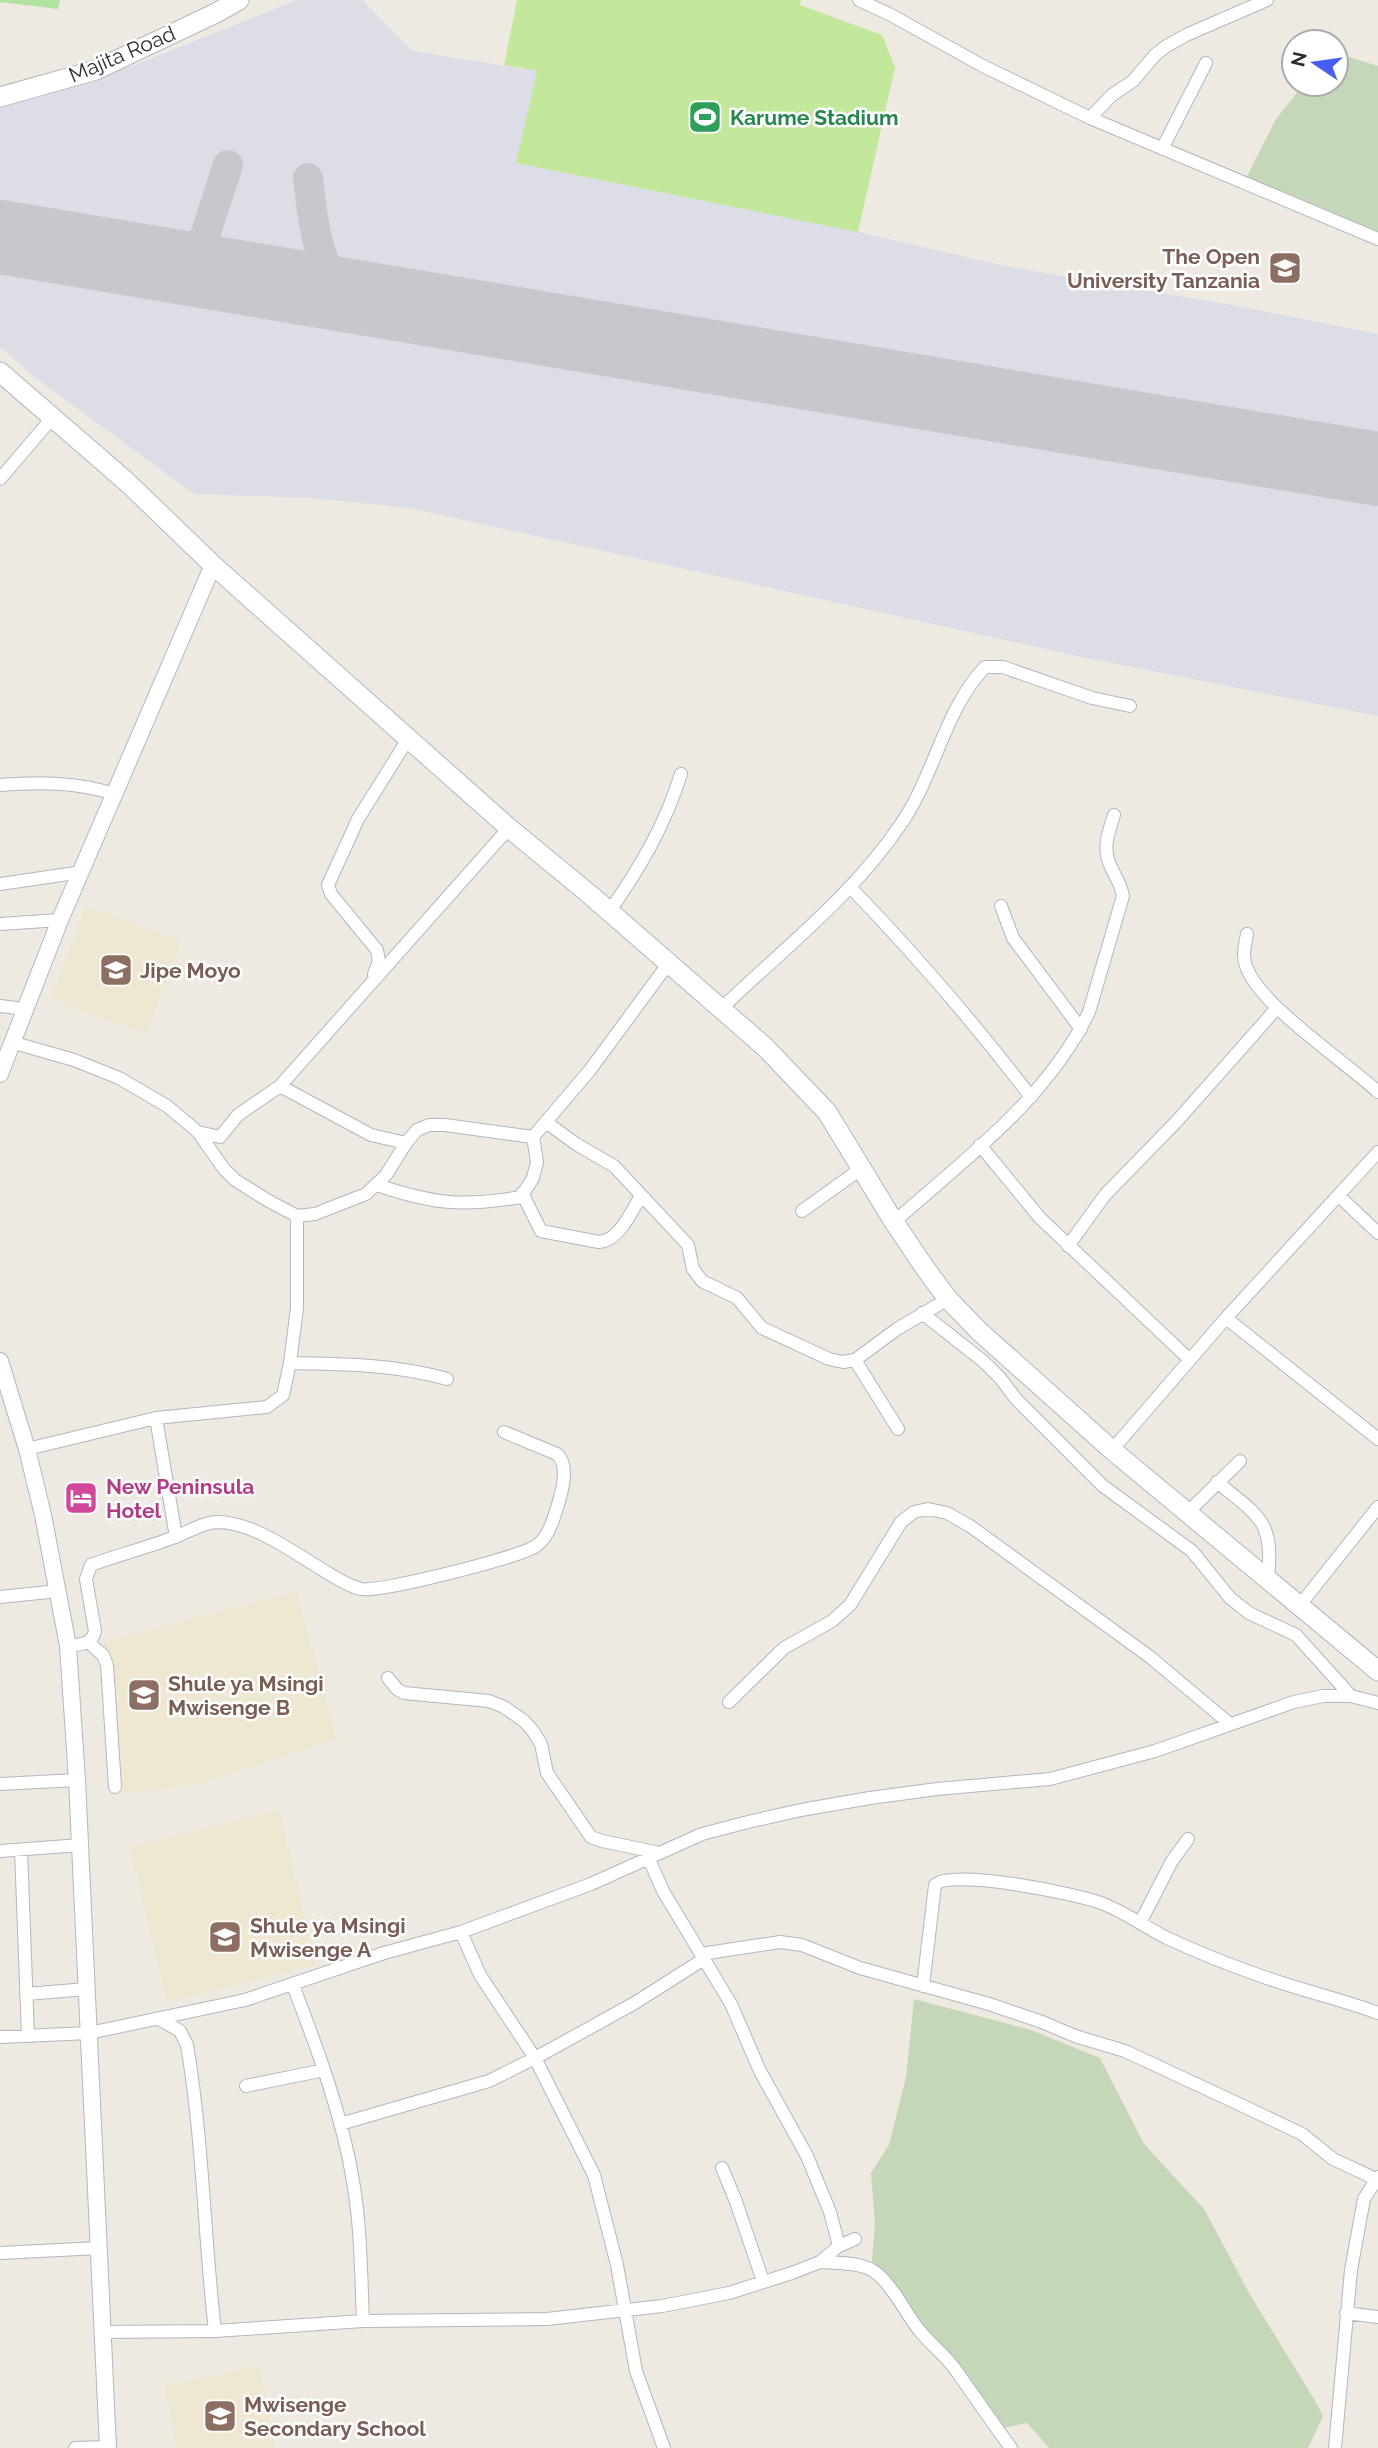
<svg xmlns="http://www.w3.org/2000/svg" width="1378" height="2448" font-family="Raleway,sans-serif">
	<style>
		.education { fill: #eee7d1 }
		.airport { fill: #dcdde7 }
		.green { fill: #b2e2a0 }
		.cemetery { fill: #c5d7b9 }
		.pitch { fill: #c3e89c }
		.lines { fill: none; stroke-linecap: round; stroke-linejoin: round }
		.taxiway { stroke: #c8c7cc; stroke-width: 30 }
		.runway { stroke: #c8c7cc; stroke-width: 74 }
		.minor-casing { stroke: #b4b6c0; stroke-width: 14 }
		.tertiary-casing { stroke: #b4b6c0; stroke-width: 18 }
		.secondary-casing { stroke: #b4b6c0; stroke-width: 21 }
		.minor { stroke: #fff; stroke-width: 12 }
		.tertiary { stroke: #fff; stroke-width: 16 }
		.secondary { stroke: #fff; stroke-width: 19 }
		.labels { text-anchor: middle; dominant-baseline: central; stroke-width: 5; stroke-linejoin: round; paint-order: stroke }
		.street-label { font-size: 21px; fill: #2d2d2d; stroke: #fff }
		.leisure-label { font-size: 21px; font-weight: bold; fill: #27864d; stroke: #fff; text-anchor: start }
		.education-label { font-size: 21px; font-weight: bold; fill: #785e54; stroke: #fff; text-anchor: start }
		.hotel-label { font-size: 21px; font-weight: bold; fill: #b23c85; stroke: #fff; text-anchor: start }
	</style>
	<rect width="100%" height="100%" fill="#eee9e1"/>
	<path class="education" d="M 86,906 L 181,941 L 146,1034 L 51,999 Z
		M 296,1592 L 337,1739 L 198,1784 L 121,1794 L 104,1642 Z
		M 279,1810 L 316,1965 L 167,2002 L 130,1847 Z
		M 260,2366 L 275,2448 L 177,2448 L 165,2385 Z"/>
	<path class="airport" d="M 297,0 L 362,0 L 412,51 L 537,71 L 517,163 L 858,232 L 1005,266 L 1237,306 L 1378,334 L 1378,716 L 1082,657 L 410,508 L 311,498 L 194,494 L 37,379 L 0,347 L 0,107 L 135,65 Z"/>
	<path class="green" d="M 0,0 L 60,0 L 58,9 L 0,2 Z"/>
	<path class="cemetery" d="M 1336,53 L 1378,66 L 1378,242 L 1242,186 L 1276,119 L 1304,84 L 1336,84 Z
		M 914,1999 L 1031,2030 L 1100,2058 L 1144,2144 L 1204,2209 L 1249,2293 L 1314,2399 L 1323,2416 L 1308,2448 L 1049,2448 L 1027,2423 L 999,2429 L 872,2261 L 875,2222 L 871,2173 L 889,2145 L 906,2077 Z"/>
	<path class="pitch" d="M 517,0 L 801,0 L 800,5 L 882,35 L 895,67 L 858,232 L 516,163 L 537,71 L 504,65 Z"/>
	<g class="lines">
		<path class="taxiway" d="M 308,178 C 313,221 316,259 342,294
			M 194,269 L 228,165"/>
		<path class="runway" d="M 0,237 L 1378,469"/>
		<defs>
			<path id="minor" d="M 859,0 L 891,15 L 983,66 L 1090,118 L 1378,239
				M 1090,118 L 1112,95 L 1133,81 L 1155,55 L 1165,47 L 1186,35 L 1267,0
				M 1163,147 L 1206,63
				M 0,479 L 53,417
				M 0,785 C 39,782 77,782 114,794
				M 0,884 L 82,872
				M 851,888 C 915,954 975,1024 1031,1097
				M 1001,906 L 1013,938 L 1081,1029
				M 609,912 C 640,868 665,825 681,774
				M 0,924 L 60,920
				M 1247,934 C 1245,945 1242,956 1246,966 C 1258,1004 1346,1062 1378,1092
				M 374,974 L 379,961 L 377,950 L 331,894 L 328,885 L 358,819 L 408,739
				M 0,1006 L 25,1009
				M 722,1008 C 784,948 854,895 903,821 C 935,773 945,709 985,667 L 1003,667 L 1092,698 L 1130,706
				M 11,1042 L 74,1060 L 119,1078 L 167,1106 L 198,1132 L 224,1169 L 235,1180 L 267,1200 L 297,1216 L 315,1214 L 366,1194 L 386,1175 L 406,1143 L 417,1130 L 429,1125 L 445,1125 L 533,1137
				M 280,1086 L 371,1135 L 406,1143
				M 546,1122 L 576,1144 L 614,1166 L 688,1245 L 693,1269 L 702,1281 L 737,1298 L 762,1328 L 829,1359 L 843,1362 L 855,1360 L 897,1329 L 948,1299
				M 198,1132 L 220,1137 L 238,1115 L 280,1086 L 509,828
				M 980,1145 L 1040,1218 L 1190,1360
				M 377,1185 C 433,1204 463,1207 521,1197 L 533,1178 L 537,1162 L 533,1137 L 590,1070 L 668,964
				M 522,1193 L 541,1231 L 599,1242 C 619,1241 631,1212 641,1196
				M 1339,1196 L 1378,1233
				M 802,1211 L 862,1168
				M 894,1222 C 964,1160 1047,1099 1089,1012 L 1123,896 C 1120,881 1115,877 1110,865 C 1102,848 1109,831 1114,815
				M 1068,1246 L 1105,1195 L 1177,1121 L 1277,1008
				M 922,1313 L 983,1361 L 1001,1379 L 1016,1399 L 1103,1486 L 1192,1551 L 1230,1598 L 1249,1613 L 1296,1635 L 1351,1696
				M 1226,1318 L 1378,1439
				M 855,1360 L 898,1429
				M 290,1363 C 342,1364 396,1364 447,1379
				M 156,1418 L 176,1537
				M 27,1449 L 156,1418 L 267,1407 L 283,1395 L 290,1363 L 297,1308 L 297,1216
				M 1112,1450 L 1226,1318 L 1378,1152
				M 1217,1482 C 1260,1517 1274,1521 1268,1579
				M 1187,1513 L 1240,1461
				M 0,1597 L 58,1591
				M 1300,1605 L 1378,1507
				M 88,1642 L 103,1655 L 107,1665 L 115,1787
				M 68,1646 C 80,1644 92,1645 95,1631 L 86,1579 L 91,1565 C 118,1555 146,1548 172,1538 C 188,1533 200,1523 217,1522 C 253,1522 293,1552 323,1570 C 334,1577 348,1586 361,1589 C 379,1593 520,1557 536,1546 C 545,1540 550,1529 553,1520 C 559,1502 572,1468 557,1454 L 504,1432
				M 388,1678 L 397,1689 L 404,1693 L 489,1701 L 504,1707 L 524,1721 L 533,1731 L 541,1744 L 547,1773 L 591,1837 L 602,1841 L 660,1853
				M 729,1702 L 784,1648 L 832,1621 L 850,1605 L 901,1522 L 914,1512 L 928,1509 L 947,1513 L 970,1526 L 1150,1657 L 1230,1724
				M 0,1784 L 77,1780
				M 21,1850 L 28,2036
				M 0,1851 L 81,1845
				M 649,1859 L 663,1891 L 731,2004 L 760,2071 L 807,2156 L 830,2212 L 839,2246
				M 1140,1923 L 1172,1861 L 1188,1839
				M 461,1932 L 480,1975 L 535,2058 L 594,2175 L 617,2265 L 636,2371 L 664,2448
				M 701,1954 L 780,1942 L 802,1945 L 860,1968 L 989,2004 L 1042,2022 L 1075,2036 L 1125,2051 L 1241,2105 L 1302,2134 L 1333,2159 L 1378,2180
				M 293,1985 C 317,2048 342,2114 353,2181 C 361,2227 361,2275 363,2321
				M 923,1986 L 935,1885 C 951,1868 1077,1894 1101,1903 C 1125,1912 1145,1927 1167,1938 C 1197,1952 1230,1965 1261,1976 C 1300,1990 1340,1999 1378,2013
				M 26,1994 L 87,1989
				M 159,2019 L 180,2031 L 187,2045 C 203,2139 204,2236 215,2331
				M 0,2037 L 89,2033 L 245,2000 L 384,1953 L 461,1932 L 591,1884 L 702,1834 L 752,1821 L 801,1810 L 870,1798 L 937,1789 L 1050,1779 L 1155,1751 L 1294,1702 L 1323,1696 L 1351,1696 L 1378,1703
				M 246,2086 L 324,2070
				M 340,2124 L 489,2081 L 535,2058 L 633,2004 L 704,1959
				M 722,2168 L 735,2199 L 763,2281
				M 0,2253 L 99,2248
				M 820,2262 C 836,2263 853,2262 868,2268 C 889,2277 905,2313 919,2330 C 930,2344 945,2355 955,2369 C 974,2396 992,2422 1011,2448
				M 1346,2313 L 1378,2317
				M 103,2332 L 215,2331 L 363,2321 L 547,2319 L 662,2306 L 729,2293 L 792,2273 L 820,2262 L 839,2246 L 855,2239
				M 75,2448 L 108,2447
				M 1335,2448 L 1351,2270 L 1364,2199 L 1378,2177"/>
			<path id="tertiary" d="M 0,1074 L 60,920 L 213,565
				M 0,1361 L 27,1449 L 43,1515 L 68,1646 L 77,1780 L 108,2448"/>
			<path id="secondary" d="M 0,97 L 96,70 L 216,13 L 239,0
				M 0,372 L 128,483 L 213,565 L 509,828 L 588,893 L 765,1047 L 827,1112 L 894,1222 L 925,1268 L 948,1299 L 979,1331 L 1112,1450 L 1378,1671"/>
		</defs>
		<use href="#minor" class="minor-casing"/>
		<use href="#tertiary" class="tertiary-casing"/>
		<use href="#secondary" class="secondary-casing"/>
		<use href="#minor" class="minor"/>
		<use href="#tertiary" class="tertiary"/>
		<use href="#secondary" class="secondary"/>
	</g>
	<defs>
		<symbol id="stadium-square" viewBox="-11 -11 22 22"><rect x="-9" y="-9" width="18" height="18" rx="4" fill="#2e9e5b" stroke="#fff"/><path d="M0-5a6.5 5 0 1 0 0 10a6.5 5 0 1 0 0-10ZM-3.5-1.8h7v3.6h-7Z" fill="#fff"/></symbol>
		<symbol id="school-square" viewBox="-11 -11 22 22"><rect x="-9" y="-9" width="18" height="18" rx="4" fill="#8d6e63" stroke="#fff"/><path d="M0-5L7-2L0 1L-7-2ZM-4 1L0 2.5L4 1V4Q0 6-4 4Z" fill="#fff"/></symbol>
		<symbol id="hotel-square" viewBox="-11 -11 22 22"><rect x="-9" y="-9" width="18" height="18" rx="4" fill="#d1479c" stroke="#fff"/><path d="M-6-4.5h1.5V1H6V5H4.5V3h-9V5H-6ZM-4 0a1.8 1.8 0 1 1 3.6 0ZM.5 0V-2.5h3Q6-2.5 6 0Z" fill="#fff"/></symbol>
	</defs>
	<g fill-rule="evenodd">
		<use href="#stadium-square" x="686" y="98" width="38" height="38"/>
		<use href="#school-square" x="1266" y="249" width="38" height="38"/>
		<use href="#school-square" x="97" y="951" width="38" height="38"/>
		<use href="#hotel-square" x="62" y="1479" width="38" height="38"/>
		<use href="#school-square" x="125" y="1676" width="38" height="38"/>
		<use href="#school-square" x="206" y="1918" width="38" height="38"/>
		<use href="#school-square" x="201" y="2397" width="38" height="38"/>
	</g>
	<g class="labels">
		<g class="street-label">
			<text transform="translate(122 54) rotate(-23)">Majita Road</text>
		</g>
		<g class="leisure-label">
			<text x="730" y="117">Karume Stadium</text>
		</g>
		<g class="education-label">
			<text x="1260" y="256" text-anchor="end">The Open<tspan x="1260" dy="24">University Tanzania</tspan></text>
			<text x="140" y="970">Jipe Moyo</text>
			<text x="168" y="1683">Shule ya Msingi<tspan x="168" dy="24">Mwisenge B</tspan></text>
			<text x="250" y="1925">Shule ya Msingi<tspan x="250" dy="24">Mwisenge A</tspan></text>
			<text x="244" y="2404">Mwisenge<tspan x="244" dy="24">Secondary School</tspan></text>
		</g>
		<g class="hotel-label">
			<text x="106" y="1486">New Peninsula<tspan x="106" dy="24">Hotel</tspan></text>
		</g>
	</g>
	<g transform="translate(1315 63) rotate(283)"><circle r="33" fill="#ffffff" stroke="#ababab" stroke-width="2"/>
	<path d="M0-5L12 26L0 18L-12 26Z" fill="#495df3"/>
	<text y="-10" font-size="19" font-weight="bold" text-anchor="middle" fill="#2d2d2d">N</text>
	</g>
</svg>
